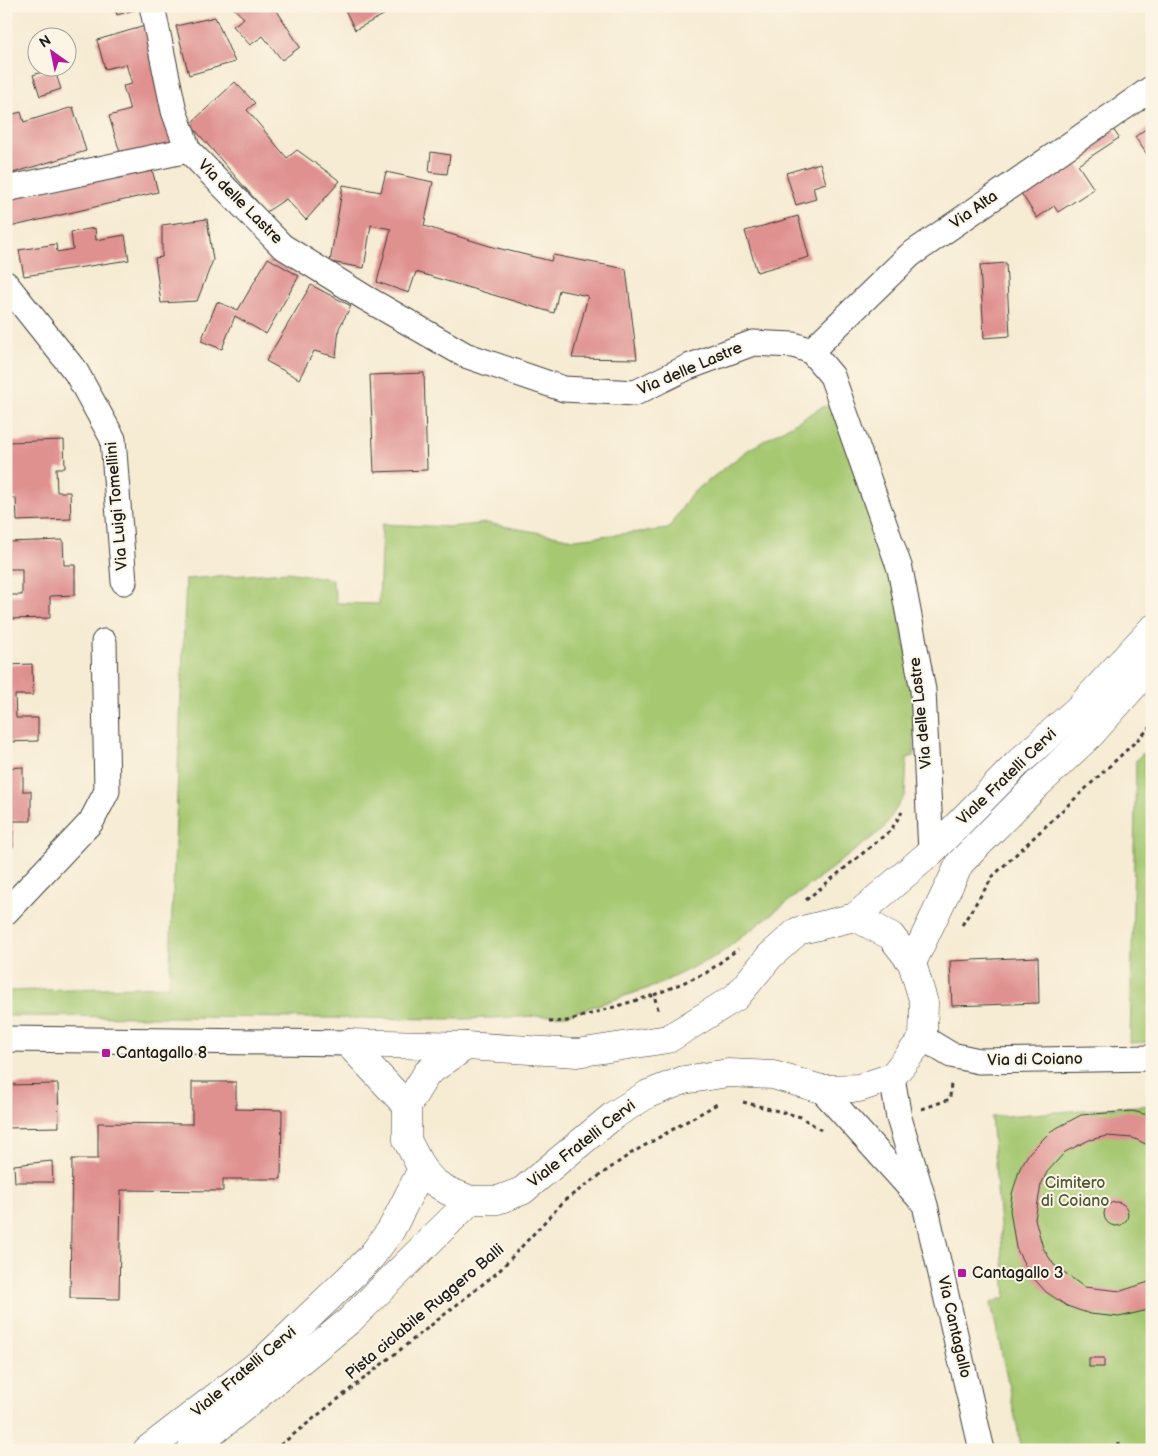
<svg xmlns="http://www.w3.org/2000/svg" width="1158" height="1456" viewBox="0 0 1158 1456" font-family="'Balsamiq Sans',sans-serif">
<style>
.green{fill:#a5c871;stroke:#607246}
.building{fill:#df9190}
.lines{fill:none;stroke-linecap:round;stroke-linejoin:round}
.minor-casing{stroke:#3d3b37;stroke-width:27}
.primary-casing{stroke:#3d3b37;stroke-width:29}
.path{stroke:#3d3b37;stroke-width:3;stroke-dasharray:4 4;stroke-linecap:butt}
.minor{stroke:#fff;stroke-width:25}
.primary{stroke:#fff;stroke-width:28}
.poi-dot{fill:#b5179e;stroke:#fcf5e5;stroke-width:2}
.labels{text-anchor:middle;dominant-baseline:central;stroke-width:4;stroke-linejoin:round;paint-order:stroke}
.street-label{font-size:16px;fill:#1c1c1c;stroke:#fcf5e5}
.poi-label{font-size:16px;fill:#1c1c1c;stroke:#fcf5e5;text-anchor:start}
.park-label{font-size:16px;fill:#4c583a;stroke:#fcf5e5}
</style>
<rect width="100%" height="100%" fill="#fcf5e5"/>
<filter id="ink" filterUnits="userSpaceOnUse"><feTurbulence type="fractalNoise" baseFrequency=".02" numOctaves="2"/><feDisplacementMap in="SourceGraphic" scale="10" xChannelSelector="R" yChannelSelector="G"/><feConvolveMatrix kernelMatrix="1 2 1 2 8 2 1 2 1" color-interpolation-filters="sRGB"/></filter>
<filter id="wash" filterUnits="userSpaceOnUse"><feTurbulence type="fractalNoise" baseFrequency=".0096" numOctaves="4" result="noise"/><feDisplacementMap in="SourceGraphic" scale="20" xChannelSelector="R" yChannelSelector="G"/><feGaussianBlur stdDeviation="1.12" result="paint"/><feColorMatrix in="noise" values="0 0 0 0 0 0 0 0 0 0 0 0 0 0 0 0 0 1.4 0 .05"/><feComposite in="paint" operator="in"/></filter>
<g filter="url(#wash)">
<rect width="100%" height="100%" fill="#f6ebd3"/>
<g class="green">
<path d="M824,406L834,409L895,591L914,694V756L907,758L905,795L883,829L718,955L655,986L567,1015L464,1019L6,1016V991L169,986L186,579L288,572L332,579L337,603L379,604L382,524L450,527L486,523L574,539L668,529L691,494L748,450Z"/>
<path d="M1152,744V1042L1130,1043L1136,760Z"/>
<path d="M1152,1105V1450H1022L991,1303L1006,1297L991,1117Z"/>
</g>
<g id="blocks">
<g class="building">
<path d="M6,6H12L10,33L6,32Z"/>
<path d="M114,6H144V7L117,15Z"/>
<path d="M235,6H274L300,47L282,60L263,36L250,45L233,26L244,18L233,8Z"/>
<path d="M343,6H384L387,13L355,30Z"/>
<path d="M215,17L235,62L189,75L176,26Z"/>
<path d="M145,26L178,142L122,159L109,116L130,110L123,86L132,84L126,64L105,69L97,40Z"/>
<path d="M54,68L61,89L40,96L33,75Z"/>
<path d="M235,82L255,103L247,110L287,158L297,150L340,181L306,220L286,199L266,212L190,124Z"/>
<path d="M73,107L86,151L6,175V116L21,112L24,122Z"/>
<path d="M1152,124V153L1148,156L1135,137Z"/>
<path d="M1111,126L1119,138L1078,165L1094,189L1058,212L1054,206L1037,218L1017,187Z"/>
<path d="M431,152L450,155L447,174L429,172Z"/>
<path d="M820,163L826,183L813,187L816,199L796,205L786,173Z"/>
<path d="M151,166L158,192L10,227L6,199Z"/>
<path d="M386,172L433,182L424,226L493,247L551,261L553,255L626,269L637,359L572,358L588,296L559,290L554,313L416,272L409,293L377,282L391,229L371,225L364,268L330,262L343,185L381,192Z"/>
<path d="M798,216L809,257L757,272L745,231Z"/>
<path d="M207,219L213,260L197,301L161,303L155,258L162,257V225Z"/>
<path d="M95,228L96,240L125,235L129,260L24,276L19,250L56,244L57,252L73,249L71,232Z"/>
<path d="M268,258L299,276L266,334L235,316L222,349L201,341L217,302L238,310Z"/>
<path d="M1006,263L1010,336L984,338L980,265Z"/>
<path d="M311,285L351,306L339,328L336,357L314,351L299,379L266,361Z"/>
<path d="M424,373L427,470L374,472L370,375Z"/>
<path d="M64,440L65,468H56L57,492H70L71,519L17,521L16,498H6V466H9L8,442Z"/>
<path d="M63,540L64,565H75V595L50,596V618L6,619V595H22V569H8V542Z"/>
<path d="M32,664L33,695H15L16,718H38V741L6,742V665Z"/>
<path d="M23,767V791H31V821H13V847H6V768Z"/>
<path d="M1038,957L1039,1003L952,1006L950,961Z"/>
<path d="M192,1082H236V1109L282,1110L281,1179H223V1191L121,1190L119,1299L70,1298L72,1159H98V1123L192,1124Z"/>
<path d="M58,1084L59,1127L6,1128V1085Z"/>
<path d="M1132,1111L1152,1116V1147L1133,1138L1107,1136L1089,1140L1065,1152L1047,1172L1041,1185L1035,1219L1043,1248L1054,1265L1084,1287L1121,1291L1152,1281V1309L1119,1317L1090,1314L1067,1306L1046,1292L1029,1273L1016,1248L1010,1210L1012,1194L1020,1168L1029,1153L1051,1131L1081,1115Z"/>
<path d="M52,1161L53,1182H15L14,1165Z"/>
<circle cx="1116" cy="1214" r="12"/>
<rect x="1089" y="1358" width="15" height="9"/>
</g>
</g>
</g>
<g filter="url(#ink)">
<use href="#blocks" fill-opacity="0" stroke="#3d3b37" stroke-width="1"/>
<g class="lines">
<g class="minor-casing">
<g id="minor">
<path d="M152,6L174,111L188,150"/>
<path d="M6,189L188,150L282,246L364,297L465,355L564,389L635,393L688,367L753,343L794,345L811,351L832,376L900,569L923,690L931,852"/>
<path d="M6,284L76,372L113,439L124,582"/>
<path d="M811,351L910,255L1152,88"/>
<path d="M6,912L91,822L107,791L104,642"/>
<path d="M923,1038L951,1055L979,1061L1152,1058"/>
<path d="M6,1039L348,1043"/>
<path d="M892,1077L899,1118L925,1205L982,1450"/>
<path d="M821,1089L920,1199"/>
</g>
</g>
<g class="primary-casing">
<g id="primary">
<path d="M912,963L960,863L1038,784L1092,733L1152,665"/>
<path d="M348,1043L466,1046L577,1053L668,1039L736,997L770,956L798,931L855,917L931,852L1018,763L1078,709L1152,629"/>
<path d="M348,1043L407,1106"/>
<path d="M466,1046L427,1073L407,1106V1140L422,1169L434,1182L448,1191L471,1200H498L522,1191L614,1115L648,1094L684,1080L728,1073L773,1075L821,1089L859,1088L892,1077L923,1038L924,1003L912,963L891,936L855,917"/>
<path d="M147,1450L265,1359L370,1258L391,1230L422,1169"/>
<path d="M191,1450L350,1320L471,1200"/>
</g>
</g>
<g class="path">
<path d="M806,900L891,830L902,812"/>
<path d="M962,925L994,875L1152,726"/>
<path d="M654,995L706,973L738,949"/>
<path d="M549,1022L567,1021L654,995L659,1013"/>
<path d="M743,1102L801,1117L821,1130"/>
<path d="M922,1109L950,1099L951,1081"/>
<path d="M1119,1442V1450"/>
<path d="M274,1450L498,1272L565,1200L630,1154L717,1104"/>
</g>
<use href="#minor" class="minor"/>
<use href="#primary" class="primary"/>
</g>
</g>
<g class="poi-dot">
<rect x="101" y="1048" width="10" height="10" rx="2.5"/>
<rect x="957" y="1268" width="10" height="10" rx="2.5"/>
</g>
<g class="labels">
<g class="street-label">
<text transform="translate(240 202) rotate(45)">Via delle Lastre</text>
<text transform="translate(974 210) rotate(-35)">Via Alta</text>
<text transform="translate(690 369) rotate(-23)">Via delle Lastre</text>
<text transform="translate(117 506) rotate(-95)">Via Luigi Tomellini</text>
<text transform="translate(921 713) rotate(-96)">Via delle Lastre</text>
<text transform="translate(1007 777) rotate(-44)">Viale Fratelli Cervi</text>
<text transform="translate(1035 1060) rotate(-1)">Via di Coiano</text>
<text transform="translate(582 1144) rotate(-38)">Viale Fratelli Cervi</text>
<text transform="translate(425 1312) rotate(-40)">Pista ciclabile Ruggero Balli</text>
<text transform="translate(954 1327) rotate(77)">Via Cantagallo</text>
<text transform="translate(244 1372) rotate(-40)">Viale Fratelli Cervi</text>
</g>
<g class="poi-label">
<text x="116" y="1053">Cantagallo 8</text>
<text x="972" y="1273">Cantagallo 3</text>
</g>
<g class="park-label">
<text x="1075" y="1183">Cimitero<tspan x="1075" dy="18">di Coiano</tspan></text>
</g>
</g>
<rect width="1158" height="1456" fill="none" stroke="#fcf5e5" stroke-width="25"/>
<g transform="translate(52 52) rotate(327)"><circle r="24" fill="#fcf5e5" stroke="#a29e95"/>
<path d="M0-4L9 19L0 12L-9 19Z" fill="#b5179e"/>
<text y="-8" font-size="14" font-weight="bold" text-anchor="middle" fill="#1c1c1c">N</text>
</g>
</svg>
